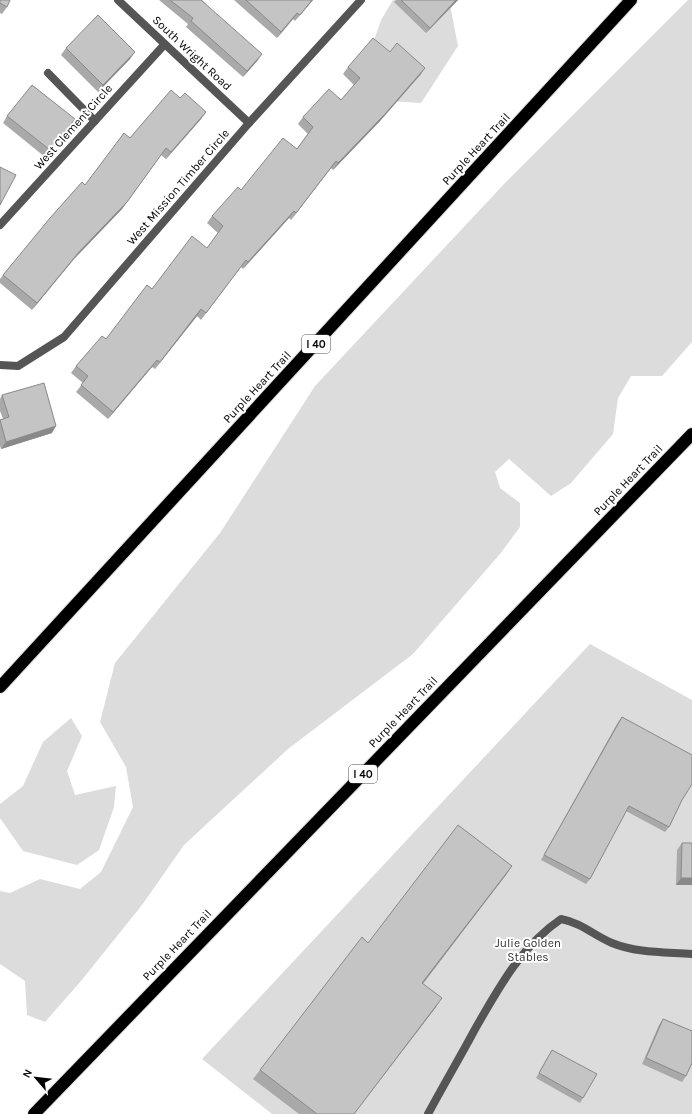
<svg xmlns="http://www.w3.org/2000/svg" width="692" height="1114" viewBox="0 0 692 1114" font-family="Karla,sans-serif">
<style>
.green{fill:#dcdcdc}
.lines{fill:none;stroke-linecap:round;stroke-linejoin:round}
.highway-casing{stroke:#dbdbdb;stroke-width:14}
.street{stroke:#555;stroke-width:8}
.highway{stroke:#000;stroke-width:12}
.wall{fill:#a9a9a9}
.shaded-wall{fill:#898989}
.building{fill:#c4c4c4;stroke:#898989}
.labels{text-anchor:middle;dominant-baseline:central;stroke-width:4;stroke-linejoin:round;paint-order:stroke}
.shield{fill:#fff;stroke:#4c4c4c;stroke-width:1}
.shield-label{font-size:11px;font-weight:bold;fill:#000}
.street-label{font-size:12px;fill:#000;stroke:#fff}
.park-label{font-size:12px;fill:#333;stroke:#fff}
</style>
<rect width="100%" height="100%" fill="#fff"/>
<g class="green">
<path d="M393,0H449L458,46L421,103L354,99L381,20Z"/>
<path d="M688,0H692V342L662,376H631L618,398L613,434L571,483L551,496L509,459L495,472L500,488L520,503V527L500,554L413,654L288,749L184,845L142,905L81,981L45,1022L27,1015L25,981L0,964V891L10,893L40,879L80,889L101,872L133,807L126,767L100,722L115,663L220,533L315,386L505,183Z"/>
<path d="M590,644L692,700V1114H272L202,1059Z"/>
<path d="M71,718L82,736L67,771L75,795L116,786L114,807L99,850L77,865L23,851L0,818V804L23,786L43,742Z"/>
</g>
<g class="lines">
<g class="highway-casing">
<g id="highway">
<path d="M0,687L631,0"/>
<path d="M34,1114L692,434"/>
</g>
</g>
<g class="street">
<path d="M118,0L249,123"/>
<path d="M48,73L95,121"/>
<path d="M0,225L164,45"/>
<path d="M0,365L18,366L64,337L249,123L361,0"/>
<path d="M428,1114C443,1086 459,1059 474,1031C498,989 521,946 561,919C582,923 593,935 612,943C636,953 666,952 692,954"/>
</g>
<use href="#highway" class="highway"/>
</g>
<g class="wall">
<path d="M0,0L7,7L2,14L0,13Z"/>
<path d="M159,0H202L258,60L243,77L186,27L188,24Z"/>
<path d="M234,0H313L295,21L293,19L277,38Z"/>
<path d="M396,0H458L426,33L394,2Z"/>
<path d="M66,48L130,59L98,92L61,55Z"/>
<path d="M390,52L421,74L380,121L333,170L331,168L291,220L289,218L243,269L241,267L201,320L197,316L155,369L152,367L108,419L76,392L83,383L71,373L76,366L106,339L152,289L207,248L218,233L207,223L212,216L241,190L297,149L308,134L298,124L303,117L341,100L354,85L343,74L348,67Z"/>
<path d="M180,98L206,112L201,119L166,159L161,155L122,209L74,259L32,310L0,283V279L3,275L130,138Z"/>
<path d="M7,116L75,119L45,157L3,123Z"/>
<path d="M2,395L52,433L1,449L0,446V420L3,419L0,411V399Z"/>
<path d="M622,717L682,800L669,827L665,832L626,811L590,879L586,884L541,860L618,722Z"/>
<path d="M682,843H692V885H676L677,850Z"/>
<path d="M512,866L423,984L436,1007L354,1114H299L253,1079L260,1070L368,943Z"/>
<path d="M663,1019L686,1076L682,1082L642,1064L659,1025Z"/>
<path d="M552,1050L583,1098L580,1103L536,1078Z"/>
</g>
<g class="shaded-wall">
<path d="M312,0H313L295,21L300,15Z"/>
<path d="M456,0H458L426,33L430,28Z"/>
<path d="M297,13L293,19L277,38L281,32Z"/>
<path d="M135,52L130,59L98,92L103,85Z"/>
<path d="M262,54L258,60L243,77L247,71Z"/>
<path d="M425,68L421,74L380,121L333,170L338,163Z"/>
<path d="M206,112L201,119L166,159L171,152Z"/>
<path d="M75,119L70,126L45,157L50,150Z"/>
<path d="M166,148L122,209L74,259L32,310L37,303Z"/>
<path d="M336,161L331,168L291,220L296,213Z"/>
<path d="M294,211L289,218L243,269L248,262Z"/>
<path d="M201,309L197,316L155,369L160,362Z"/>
<path d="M157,360L152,367L108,419L113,412Z"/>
<path d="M56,426L52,433L1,449L6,442Z"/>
<path d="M512,866L506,875L416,992L422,983Z"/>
<path d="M681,878H692V885H676Z"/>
<path d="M442,998L436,1007L354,1114Z"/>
</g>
<g class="building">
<path d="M0,0H10L7,7L0,3Z"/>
<path d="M170,0H201L262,54L247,71L191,21L193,18Z"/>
<path d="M246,0H312L300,15L297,13L281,32Z"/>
<path d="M401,0H456L430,28Z"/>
<path d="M98,15L135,52L103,85L66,48Z"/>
<path d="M373,38L390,52L397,43L425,68L385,114L338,163L336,161L296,213L294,211L248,262L246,260L206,313L201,309L160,362L157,360L113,412L81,385L88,376L76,366L102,336L106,339L147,285L152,289L192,236L207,248L223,226L212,216L238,187L241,190L283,138L297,149L313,127L303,117L329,89L341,100L360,78L348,67Z"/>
<path d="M32,85L75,119L50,150L7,116Z"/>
<path d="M171,90L180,98L185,93L206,112L171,152L166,148L127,202L79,252L37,303L3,275L50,218L82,182L85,185L124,133L130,138Z"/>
<path d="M0,167L16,175L0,205Z"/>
<path d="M44,383L56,426L6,442L0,420L9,417L2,395Z"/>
<path d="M622,717L692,755V784L682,800L669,827L629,806L590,879L544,855Z"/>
<path d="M458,825L512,866L422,983L442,998L354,1114H317L260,1070L362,937L368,943Z"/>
<path d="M682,843H692V878H681Z"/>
<path d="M663,1019L692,1031V1063L686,1076L646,1058Z"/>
<path d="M552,1050L597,1074L583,1098L539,1073Z"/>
</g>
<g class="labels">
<g class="shield">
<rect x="302" y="335" width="28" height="18" rx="3"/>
<rect x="349" y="765" width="28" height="18" rx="3"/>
</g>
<g class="shield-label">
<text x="316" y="344">I 40</text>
<text x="363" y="774">I 40</text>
</g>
<g class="street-label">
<text transform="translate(192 53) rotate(43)">South Wright Road</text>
<text transform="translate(73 127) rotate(-48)">West Clement Circle</text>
<text transform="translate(476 149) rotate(-47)">Purple Heart Trail</text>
<text transform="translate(178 187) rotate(-49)">West Mission Timber Circle</text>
<text transform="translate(257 387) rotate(-47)">Purple Heart Trail</text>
<text transform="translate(628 480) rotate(-46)">Purple Heart Trail</text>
<text transform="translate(403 712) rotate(-46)">Purple Heart Trail</text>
<text transform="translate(177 945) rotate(-46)">Purple Heart Trail</text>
</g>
<g class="park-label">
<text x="528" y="943">Julie Golden<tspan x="528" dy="14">Stables</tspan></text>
</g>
</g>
<g transform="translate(36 1078) rotate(298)" stroke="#ffffff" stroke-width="3" paint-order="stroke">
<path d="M0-3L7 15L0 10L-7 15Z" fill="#000000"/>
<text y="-6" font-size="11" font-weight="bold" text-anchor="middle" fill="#000000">N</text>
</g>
</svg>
